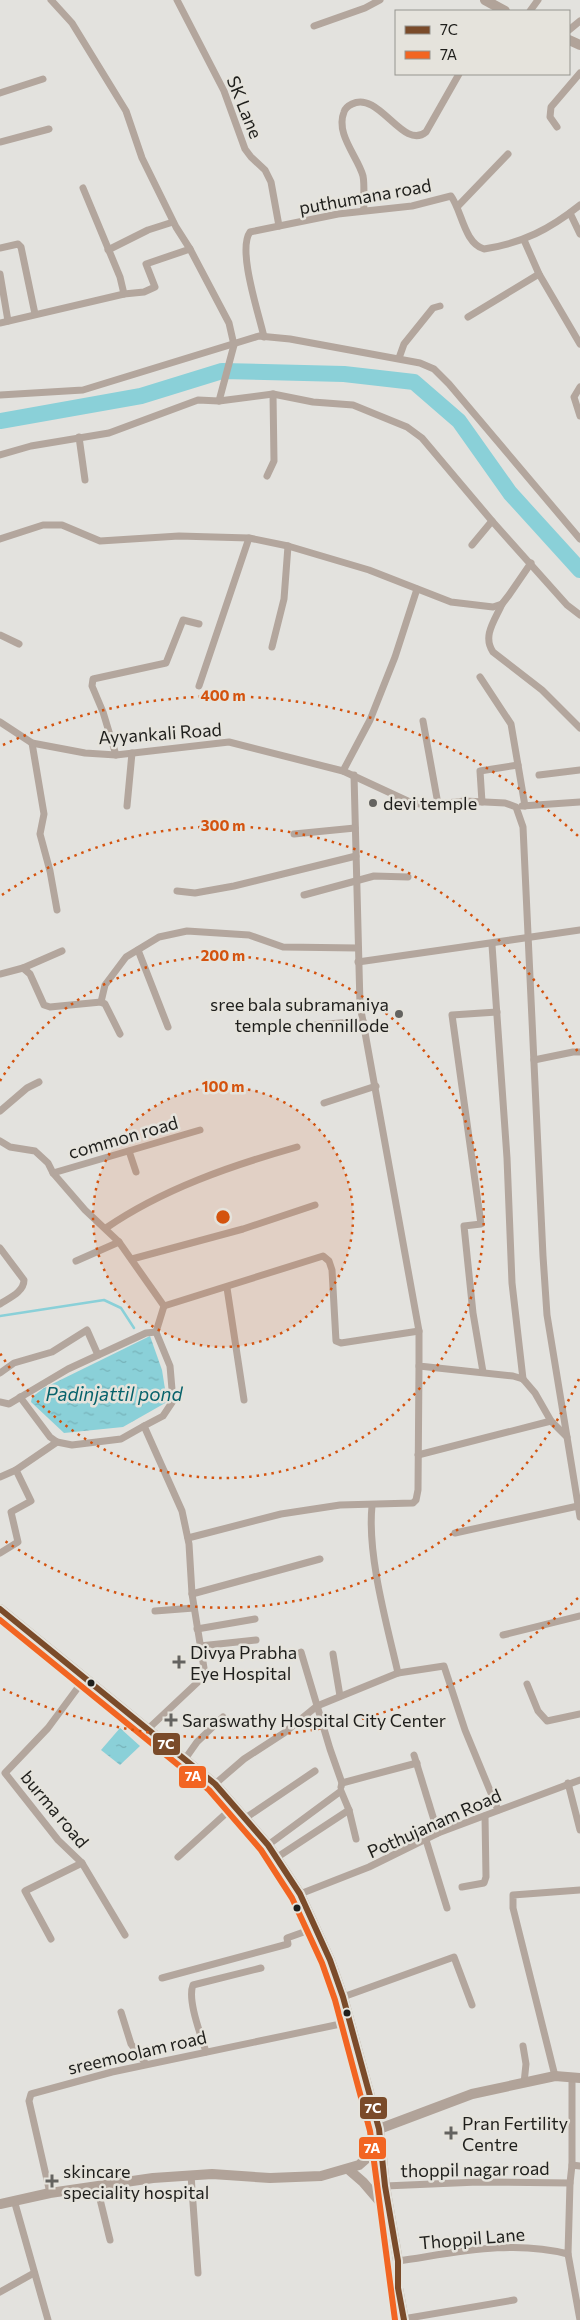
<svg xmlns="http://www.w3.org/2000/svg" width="580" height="2320" viewBox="0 0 580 2320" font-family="Commissioner,sans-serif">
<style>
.water{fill:url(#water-ripples)}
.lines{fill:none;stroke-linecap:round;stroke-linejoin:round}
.stream{stroke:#8ad0d8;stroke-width:2.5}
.river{stroke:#8ad0d8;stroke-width:16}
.minor{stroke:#b3a69d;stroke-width:7}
.secondary{stroke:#b1a399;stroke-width:10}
.bus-1-casing{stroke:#e5e3dc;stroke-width:10}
.bus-2-casing{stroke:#e5e3dc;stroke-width:10}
.bus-1{stroke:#7a4b2a;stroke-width:6}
.bus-2{stroke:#f26522;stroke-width:6}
.ring{fill:none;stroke:#d4530e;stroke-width:2.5;stroke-dasharray:2.5 5}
.poi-dot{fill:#646360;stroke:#e5e3dc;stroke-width:2}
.bus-dot{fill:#1f1f1c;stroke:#e5e3dc;stroke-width:2}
.labels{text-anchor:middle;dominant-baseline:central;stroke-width:5;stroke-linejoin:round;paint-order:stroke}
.street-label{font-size:18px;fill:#1f1f1c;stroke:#e5e3dc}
.poi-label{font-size:18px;fill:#1f1f1c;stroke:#e5e3dc;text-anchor:start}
.water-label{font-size:19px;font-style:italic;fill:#07626b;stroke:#e5e3dc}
.centre{fill:#d4530e;stroke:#e5e3dc;stroke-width:2.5}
.ring-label{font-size:15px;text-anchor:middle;font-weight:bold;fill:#d4530e;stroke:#e5e3dc;stroke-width:5;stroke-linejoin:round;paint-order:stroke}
.line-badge{stroke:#e5e3dc;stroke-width:2}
.badge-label{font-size:14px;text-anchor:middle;font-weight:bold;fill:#fff}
</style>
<defs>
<pattern id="water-ripples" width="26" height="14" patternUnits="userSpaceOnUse" patternTransform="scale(1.25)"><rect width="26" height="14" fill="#8ad0d8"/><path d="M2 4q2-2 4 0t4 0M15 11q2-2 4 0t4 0" fill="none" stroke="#77b2b9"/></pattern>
</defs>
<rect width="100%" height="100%" fill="#e3e2de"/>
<g class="water">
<path d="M150,1336L162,1370L167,1402L123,1427L64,1433L31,1402L32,1397L44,1388Z"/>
<path d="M120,1728L140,1746L120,1765L101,1750Z"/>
</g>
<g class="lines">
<path class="stream" d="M0,1316L104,1300L121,1308L134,1328"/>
<path class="river" d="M0,421L141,396L222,371L344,374L414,382L459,421L510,493L580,570"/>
<g class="minor">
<path d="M51,0L72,23L126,111L142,158L176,227L190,249L229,323L234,345L219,401"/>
<path d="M177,0L224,91L245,149L251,157L265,170L271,182L279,226"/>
<path d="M530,11L538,0"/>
<path d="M314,26L365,8L380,0"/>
<path d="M569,30L580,21"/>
<path d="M0,93L43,79"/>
<path d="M557,127L550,117L551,107L580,73"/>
<path d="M0,142L49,129"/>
<path d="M83,188L120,277L124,294"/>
<path d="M458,206L508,154"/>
<path d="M364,210C363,199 365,186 363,176C358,157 335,134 344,112C345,108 348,106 352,104C379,90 403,151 426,132L459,74"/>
<path d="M570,213L580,234"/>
<path d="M524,240L539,274L580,344"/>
<path d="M0,248L18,244L21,247L35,314"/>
<path d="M108,250L148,230L173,222"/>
<path d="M0,274L8,321"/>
<path d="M468,317L539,274"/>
<path d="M0,323L124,294L144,292L155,287L146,264L190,249"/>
<path d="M264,337C259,314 237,250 250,232L338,214L412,206L451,196C462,211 464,243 484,249C523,243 550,229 580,205"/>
<path d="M399,358L404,344L433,308L440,306"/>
<path d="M580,387L574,397L580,416"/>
<path d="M0,395L83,390L259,336L290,339L420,363L434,369L449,384L580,539"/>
<path d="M79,437L85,480"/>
<path d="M0,455L31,446L109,433L198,400L219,401L273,394L313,402L353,405L407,427L422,438L492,521L567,605L580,615"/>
<path d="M267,476L274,461L273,394"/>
<path d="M0,539L43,525H62L100,541L179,536L249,538L288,546L369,570L451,602L493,607L502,604L509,595L531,563"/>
<path d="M472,545L492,521"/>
<path d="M502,604C495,620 482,636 493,652L542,690L580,728"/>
<path d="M0,635L19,644"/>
<path d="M272,647L284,599L288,546"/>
<path d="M480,677L511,724L525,806"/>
<path d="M199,686L249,538"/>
<path d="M423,721L438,804"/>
<path d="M0,722L32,743L85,753L116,755L229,742L343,771L412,803L428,805L465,801L505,803L516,807L523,827L543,1256L547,1315L567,1437"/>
<path d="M32,743L44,814L40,834L50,871L57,910"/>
<path d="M116,755L103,712L92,686L93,679L166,663L183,620L199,624"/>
<path d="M343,771L370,720L395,657L417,589"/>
<path d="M354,775L360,1005L419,1331V1366L513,1376L523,1379L535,1393L551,1421L567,1437L580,1517"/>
<path d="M539,775L580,770"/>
<path d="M482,802L480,771L518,765"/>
<path d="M127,806L132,753"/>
<path d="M522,806L580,802"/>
<path d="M294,834L355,828"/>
<path d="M177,891L195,893L234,886L356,856"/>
<path d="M304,895L374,876L408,877"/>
<path d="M492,945L507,1158L512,1283L523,1379"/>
<path d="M138,950L168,1027"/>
<path d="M358,962L580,930"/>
<path d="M23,968L62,951"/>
<path d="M0,974L23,968L30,974L44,1005L50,1007L101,1002L105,1004L120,1034"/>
<path d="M101,1002L105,985L126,957L159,937L187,931L249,935L283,947L358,948"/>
<path d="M293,1006L360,1005"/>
<path d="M316,1025L363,1021"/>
<path d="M534,1060L573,1052H580"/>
<path d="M324,1103L376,1086"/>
<path d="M0,1111L27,1088L39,1082"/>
<path d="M0,1141L10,1147L35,1151L48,1163L53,1173L85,1210L119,1242L164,1306L156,1332"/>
<path d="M129,1151L136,1172"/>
<path d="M53,1173L200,1130"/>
<path d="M106,1228C163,1189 230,1166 297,1147"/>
<path d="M0,1248L24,1280C24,1292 9,1298 0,1304"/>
<path d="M132,1259L243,1229L315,1205"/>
<path d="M76,1261L119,1242"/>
<path d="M227,1288L244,1400"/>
<path d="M164,1306L323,1256L329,1261L332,1270L336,1341L341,1343L419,1331"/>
<path d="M483,1372L473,1313L464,1226L481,1224L452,1015L497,1012"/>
<path d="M0,1373L14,1363L52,1352L87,1330L98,1355"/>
<path d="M20,1397L50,1437L57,1442L72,1445L121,1439L144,1426"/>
<path d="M0,1402L9,1404L68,1369L146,1333L156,1332"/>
<path d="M418,1455L551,1421"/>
<path d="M16,1470L57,1442"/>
<path d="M0,1477L16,1470L31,1501L11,1512L18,1542L0,1553"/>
<path d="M372,1506C367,1555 387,1625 398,1673"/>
<path d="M455,1533L578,1506"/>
<path d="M188,1538L281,1514L340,1505L413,1503L416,1500L418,1490L419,1366"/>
<path d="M192,1594L320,1559"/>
<path d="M155,1611L194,1608"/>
<path d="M197,1629L255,1619"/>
<path d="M503,1635L580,1616"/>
<path d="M200,1646L256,1640"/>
<path d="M301,1652L330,1749L342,1783"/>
<path d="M333,1654L340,1696"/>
<path d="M85,1678L48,1728L5,1773L58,1840L82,1863L125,1935"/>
<path d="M527,1684L538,1711L547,1721L580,1714"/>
<path d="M148,1729L199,1681L204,1668L192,1594L189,1544L182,1511L144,1426L163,1416L173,1401L170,1366L156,1332"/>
<path d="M414,1755L438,1833"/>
<path d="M185,1759L197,1742L223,1717"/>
<path d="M568,1783L580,1830"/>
<path d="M215,1784L244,1759L284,1733L317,1706L398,1673L444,1666L465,1730L498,1810"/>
<path d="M341,1787L342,1783L417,1763"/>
<path d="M244,1819L315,1771"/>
<path d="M426,1840L447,1908"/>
<path d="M268,1845L341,1791L349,1810L356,1839"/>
<path d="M178,1857L233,1807"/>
<path d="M276,1858L349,1810"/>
<path d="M462,1887L484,1883L486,1877L485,1816"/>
<path d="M300,1894L369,1867L438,1833L580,1780"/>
<path d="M51,1939L25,1891L82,1863"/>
<path d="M162,1978L288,1944L287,1938L315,1928"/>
<path d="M343,1997L454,1957L472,2005"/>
<path d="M121,2012L131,2044L146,2064"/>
<path d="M523,2046L526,2064L524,2083"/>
<path d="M206,2052C201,2035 187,2000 193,1985L261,1968"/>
<path d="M555,2076L513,1908V1895L580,1890"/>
<path d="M572,2077V2165"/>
<path d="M191,2175L198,2273"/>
<path d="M385,2186L478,2182L570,2183L572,2165L580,2166"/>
<path d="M97,2187L110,2240"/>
<path d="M50,2193L29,2101L31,2094L112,2072L350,2022"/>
<path d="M14,2200L48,2320"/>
<path d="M568,2254L580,2320"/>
<path d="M398,2261C454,2253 512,2239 568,2254L570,2183"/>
<path d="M0,2292L34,2273"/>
<path d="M397,2320L514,2300"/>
</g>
<g class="secondary">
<path d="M485,0L505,11"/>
<path d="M569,40L580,45"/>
<path d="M0,1609L215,1784L268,1845L300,1894L330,1960L343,1997L379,2129L385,2186L398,2261V2288L404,2320"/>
<path d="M379,2129L472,2094L555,2076L580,2078"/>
<path d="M348,2169L363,2182L387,2210"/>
<path d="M0,2204L50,2193L153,2178L212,2174L270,2178L321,2176L359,2165L367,2158L379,2130"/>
</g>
<g class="bus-1-casing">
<path id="bus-1" d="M0,1609L215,1784L268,1845L300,1894L330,1960L343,1997L379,2129L385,2186L398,2261V2288L404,2320"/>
</g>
<g class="bus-2-casing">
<path id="bus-2" d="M0,1620L209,1790L261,1850L292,1898L322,1963L335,2000L370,2131L395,2320"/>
</g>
<use href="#bus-1" class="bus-1"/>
<use href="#bus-2" class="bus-2"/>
</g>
<circle cx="223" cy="1217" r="130" fill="#d4530e" fill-opacity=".12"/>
<g class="ring">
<circle cx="223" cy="1217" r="130"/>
<path d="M0 1081A261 261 0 1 1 0 1353"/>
<path d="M579 1379A391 391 0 0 1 2 1539M2 895A391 391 0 0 1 579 1055"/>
<path d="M578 1598A521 521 0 0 1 3 1689M3 745A521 521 0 0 1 578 836"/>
</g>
<g class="poi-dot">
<circle cx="373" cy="803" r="5"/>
<circle cx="399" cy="1014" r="5"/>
<path d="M176.5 1654.5h5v5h5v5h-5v5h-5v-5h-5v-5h5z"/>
<path d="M168.5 1712.5h5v5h5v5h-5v5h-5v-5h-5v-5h5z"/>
<path d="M448.5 2125.5h5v5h5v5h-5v5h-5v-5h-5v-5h5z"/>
<path d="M49.5 2173.5h5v5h5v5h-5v5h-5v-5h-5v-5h5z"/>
</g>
<g class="bus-dot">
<circle cx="91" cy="1683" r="4.5"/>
<circle cx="297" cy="1908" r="4.5"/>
<circle cx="347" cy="2013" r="4.5"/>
</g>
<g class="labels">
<g class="street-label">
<text transform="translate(245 107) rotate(68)">SK Lane</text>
<text transform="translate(365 196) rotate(-10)">puthumana road</text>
<text transform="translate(160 733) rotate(-4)">Ayyankali Road</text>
<text transform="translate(123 1137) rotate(-16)">common road</text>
<text transform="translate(55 1809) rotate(50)">burma road</text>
<text transform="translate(434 1823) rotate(-24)">Pothujanam Road</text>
<text transform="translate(137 2052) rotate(-13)">sreemoolam road</text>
<text transform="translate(475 2169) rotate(-1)">thoppil nagar road</text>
<text transform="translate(472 2238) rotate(-5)">Thoppil Lane</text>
</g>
<g class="poi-label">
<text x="383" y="803">devi temple</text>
<text x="389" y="1004" text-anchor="end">sree bala subramaniya<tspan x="389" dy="21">temple chennillode</tspan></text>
<text x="190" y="1652">Divya Prabha<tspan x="190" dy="21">Eye Hospital</tspan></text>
<text x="182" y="1720">Saraswathy Hospital City Center</text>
<text x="462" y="2123">Pran Fertility<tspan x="462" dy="21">Centre</tspan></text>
<text x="63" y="2171">skincare<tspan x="63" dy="21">speciality hospital</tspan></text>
</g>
<g class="water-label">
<text x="114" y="1393">Padinjattil pond</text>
</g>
</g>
<circle cx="223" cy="1217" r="8" class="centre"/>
<g class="ring-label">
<text x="223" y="701">400 m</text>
<text x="223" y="831">300 m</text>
<text x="223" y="961">200 m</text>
<text x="223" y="1092">100 m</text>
</g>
<g class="line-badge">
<rect x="152" y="1732" width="29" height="24" rx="5" fill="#7a4b2a"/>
<rect x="178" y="1765" width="29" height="24" rx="5" fill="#f26522"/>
<rect x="359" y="2096" width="29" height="24" rx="5" fill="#7a4b2a"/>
<rect x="358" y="2136" width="29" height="24" rx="5" fill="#f26522"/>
</g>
<g class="badge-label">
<text x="166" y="1749">7C</text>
<text x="193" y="1781">7A</text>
<text x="373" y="2113">7C</text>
<text x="372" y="2153">7A</text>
</g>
<rect x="395" y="10" width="175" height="65" fill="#e5e3dc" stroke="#96958f"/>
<rect x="405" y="26" width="25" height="8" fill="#7a4b2a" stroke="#96958f"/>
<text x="440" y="35" font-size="15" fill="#1f1f1c">7C</text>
<rect x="405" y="51" width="25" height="8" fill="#f26522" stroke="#96958f"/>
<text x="440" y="60" font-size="15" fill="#1f1f1c">7A</text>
</svg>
